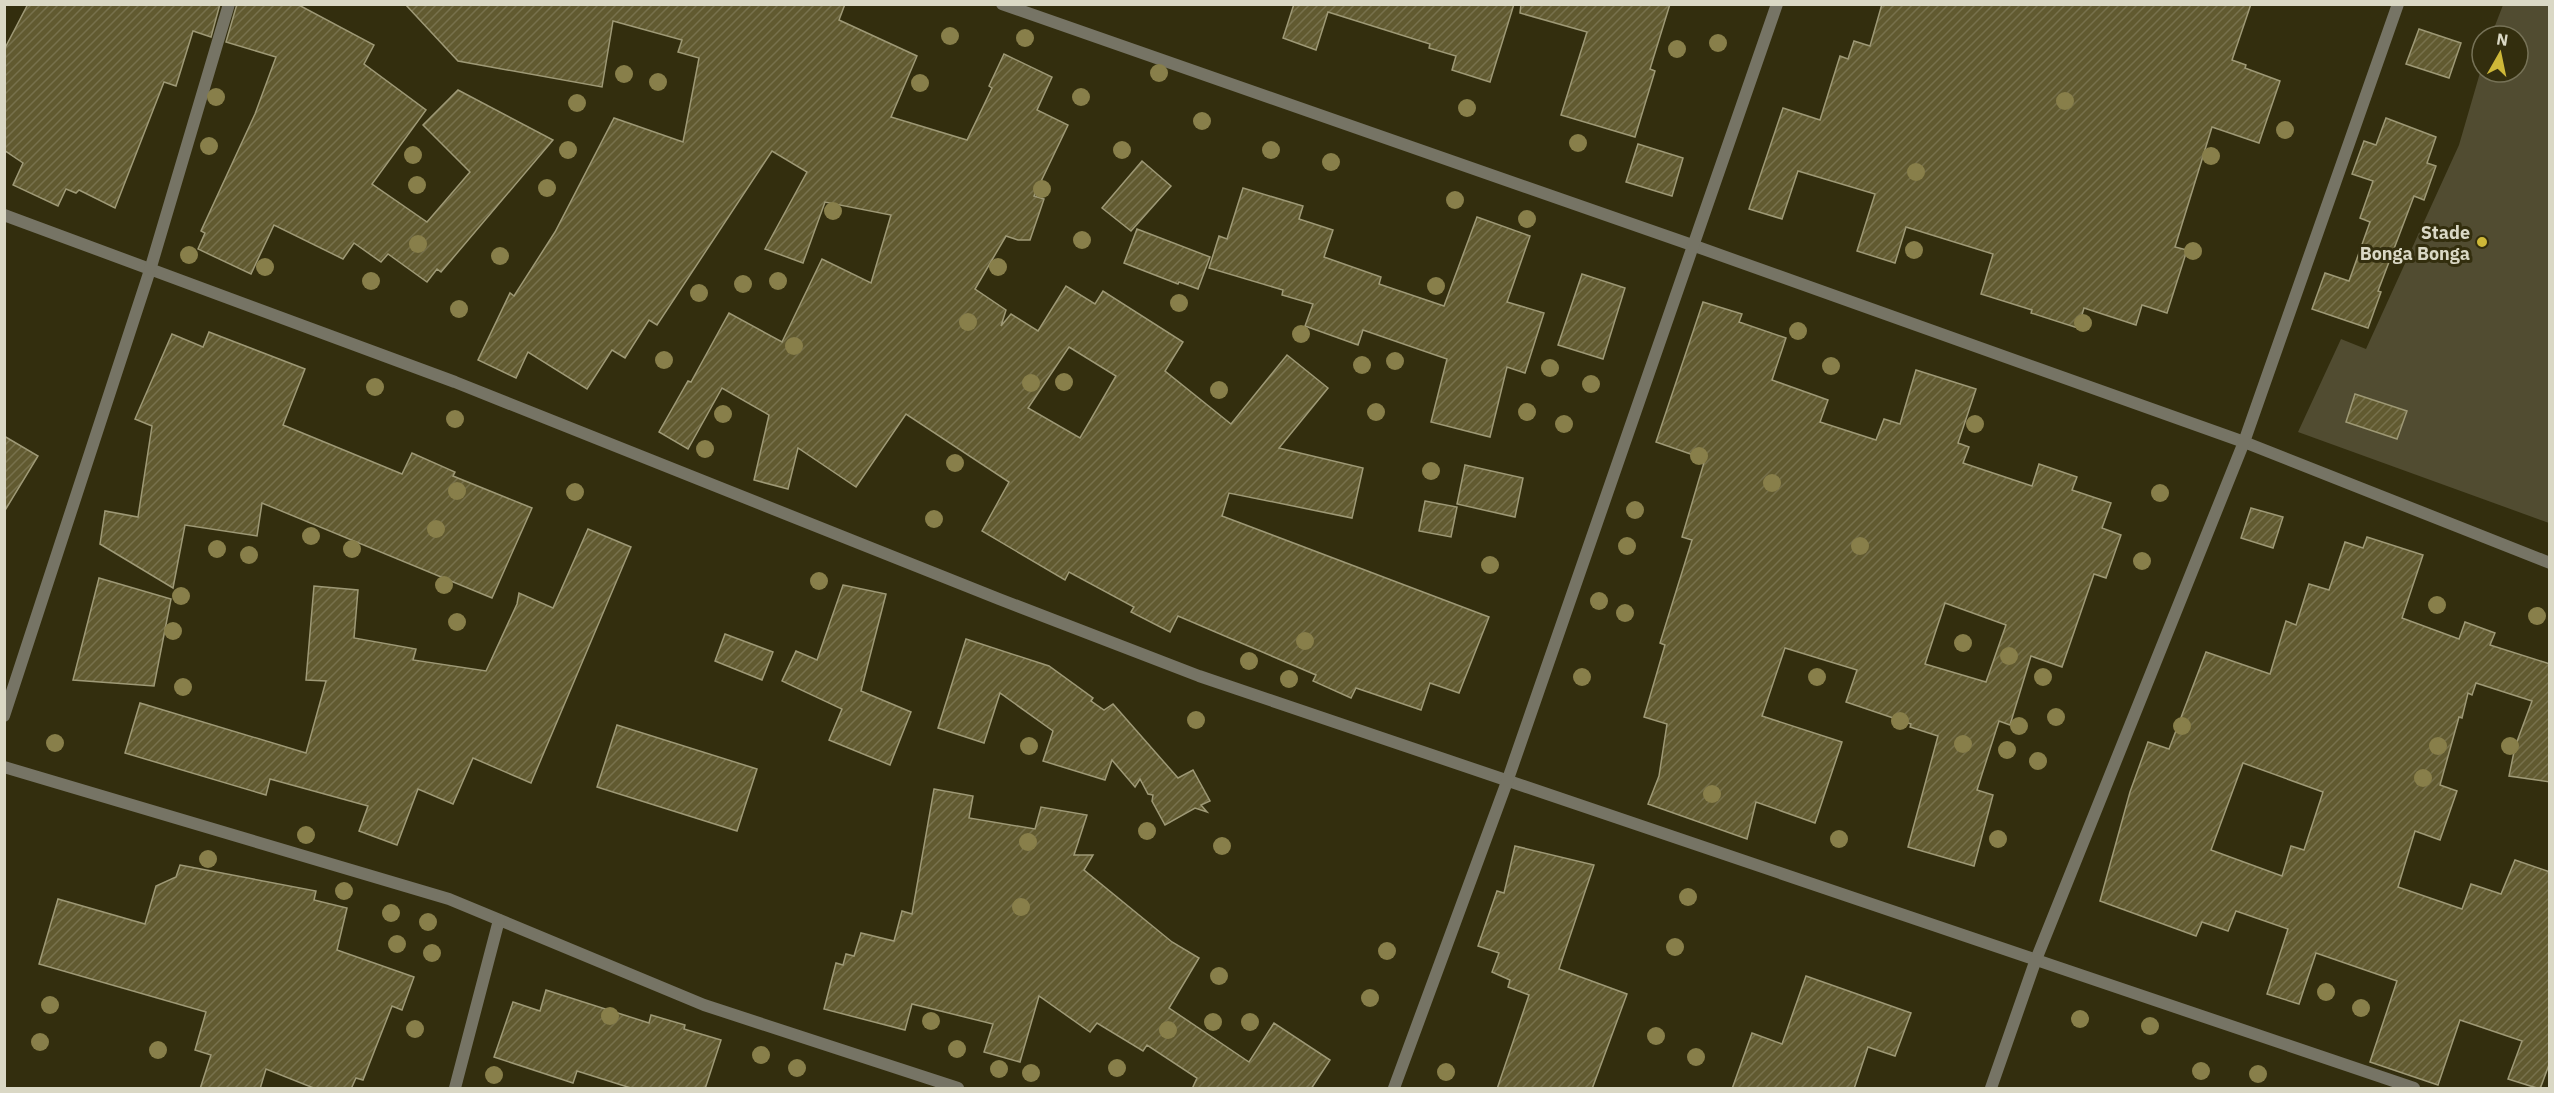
<svg xmlns="http://www.w3.org/2000/svg" width="2554" height="1093" viewBox="0 0 2554 1093" font-family="'IBM Plex Sans',sans-serif">
<style>
.garden{fill:#514c31}
.building{fill:url(#building-hatch);stroke:#9e9976;stroke-width:1.5;fill-rule:evenodd}
.lines{fill:none;stroke-linecap:round;stroke-linejoin:round}
.minor{stroke:#767465;stroke-width:12}
.tree{fill:#887f4a}
.poi-dot{fill:#ceb838;stroke:#332e0e;stroke-width:2}
.labels{text-anchor:middle;dominant-baseline:central;stroke-width:6;stroke-linejoin:round;paint-order:stroke}
.poi-label{font-size:18px;font-weight:bold;fill:#dad8c5;stroke:#332e0e;text-anchor:end}
</style>
<defs>
<pattern id="building-hatch" width="6" height="6" patternUnits="userSpaceOnUse" patternTransform="scale(1.5)"><rect width="6" height="6" fill="#615a30"/><path d="M-1 1l2-2M0 6l6-6M5 7l2-2" fill="none" stroke="#77714c"/></pattern>
</defs>
<rect width="100%" height="100%" fill="#332e0e"/>
<path class="garden" d="M2503,5H2549V523L2298,432L2341,339L2366,349L2459,145L2482,66V72H2518V36H2491Z"/>
<g class="building">
<path d="M28,4H220L211,37L193,31L176,86L164,82L115,208L79,190L76,193L66,189L58,206L13,185L23,163L4,150V50Z"/>
<path d="M237,4H297L374,45L364,64L426,110L372,184L427,222L470,172L423,125L458,90L553,140L441,272L437,269L427,282L388,254L381,262L354,243L343,259L274,225L251,274L198,249L205,233L201,231L255,114L276,57L226,42Z"/>
<path d="M405,4H845L839,20L917,56L891,117L967,140L992,88L989,86L1004,54L1052,77L1037,110L1068,125L1034,196L1044,199L1030,240H1018L1006,236L975,289L1006,310L1001,326L1011,314L1038,331L1066,286L1095,304L1103,291L1183,342L1165,371L1231,424L1287,355L1328,388L1279,448L1363,468L1352,518L1229,493L1222,516L1489,617L1459,693L1430,683L1421,710L1356,688L1351,698L1313,681L1316,675L1178,616L1170,632L1131,612L1134,607L1069,572L1065,580L982,531L1009,482L906,414L856,487L798,448L788,489L754,480L769,415L722,388L688,449L659,432L688,381L691,382L729,313L782,342L822,259L871,283L891,215L825,202L803,263L765,249L807,172L772,151L657,325L649,320L625,358L612,350L587,389L528,352L516,378L478,360L510,293L514,296L555,232L614,118L683,142L699,58L678,52L682,40L613,21L602,87L458,61ZM1069,347L1116,376L1080,438L1028,408Z"/>
<path d="M1294,4H1514L1490,82L1452,70L1456,56L1429,48L1430,44L1328,12L1316,50L1283,38Z"/>
<path d="M1521,4H1670L1650,69L1655,71L1635,137L1561,115L1587,32L1520,13Z"/>
<path d="M1882,4H2251L2232,60L2246,65L2245,68L2280,81L2259,143L2212,127L2175,247L2187,250L2167,313L2142,305L2136,325L2084,308L2078,328L2031,313L2032,310L1981,294L1993,254L1906,227L1895,263L1857,251L1875,194L1798,171L1782,219L1749,209L1783,108L1820,120L1840,56L1848,59L1854,41L1870,46Z"/>
<path d="M2419,29L2461,43L2449,78L2406,64Z"/>
<path d="M2386,118L2436,137L2427,163L2436,166L2424,200L2414,196L2378,291L2381,292L2368,328L2312,309L2325,273L2349,281L2370,222L2360,218L2373,181L2352,174L2364,141L2376,145Z"/>
<path d="M1638,144L1683,158L1672,196L1626,182Z"/>
<path d="M1142,161L1171,186L1131,231L1102,208Z"/>
<path d="M1243,188L1303,206L1299,219L1333,230L1324,257L1381,277L1379,284L1444,306L1477,217L1530,236L1507,302L1544,313L1525,373L1507,367L1490,437L1431,422L1447,359L1363,330L1358,345L1305,326L1313,304L1282,295L1283,290L1209,268L1219,236L1227,239Z"/>
<path d="M1137,229L1210,257L1198,289L1179,282L1178,284L1124,263Z"/>
<path d="M1582,274L1625,288L1603,359L1558,345Z"/>
<path d="M1703,302L1742,314L1739,322L1786,338L1772,380L1828,400L1820,422L1876,440L1884,419L1900,424L1916,370L1976,389L1958,443L1969,447L1963,463L2032,486L2039,464L2077,477L2072,490L2111,503L2102,528L2121,535L2106,578L2094,574L2062,667L2031,656L2010,725L1999,721L1977,790L1993,795L1974,866L1908,847L1938,736L1910,727L1911,724L1846,702L1857,670L1785,648L1762,716L1842,742L1815,823L1756,802L1747,839L1648,804L1659,776L1667,724L1644,717L1665,645L1660,643L1692,540L1682,537L1705,459L1656,442ZM1945,603L2006,625L1986,682L1925,664Z"/>
<path d="M209,332L305,369L283,425L402,474L412,453L455,472L453,476L532,508L492,598L262,503L257,536L185,525L173,588L100,544L105,511L138,517L152,426L135,419L172,334L203,347Z"/>
<path d="M2355,394L2407,411L2397,439L2346,422Z"/>
<path d="M4,436L38,456L4,512Z"/>
<path d="M1465,465L1523,478L1515,517L1457,504Z"/>
<path d="M1425,501L1457,507L1451,537L1419,531Z"/>
<path d="M2251,508L2283,517L2273,548L2241,538Z"/>
<path d="M588,529L631,547L531,783L473,758L453,804L418,789L397,845L359,831L368,806L270,779L266,795L125,753L140,703L306,753L326,681L306,680L314,586L358,590L354,638L416,649L413,660L486,671L517,604L519,593L553,608Z"/>
<path d="M2367,537L2423,555L2402,618L2459,639L2465,622L2495,633L2490,645L2550,664V782L2509,776L2515,747L2532,701L2476,683L2472,695L2468,693L2462,718L2459,717L2440,785L2457,791L2440,840L2415,831L2398,887L2462,909L2471,884L2501,894L2515,860L2550,872V1062L2540,1089L2508,1079L2522,1041L2460,1020L2438,1085L2370,1062L2397,981L2316,953L2299,1004L2267,994L2288,929L2236,911L2228,931L2202,922L2196,936L2100,901L2130,792L2148,742L2169,749L2206,652L2270,674L2286,621L2296,625L2309,584L2329,590L2345,542L2363,548ZM2243,763L2323,792L2304,850L2291,846L2282,876L2211,850Z"/>
<path d="M99,578L171,599L154,686L73,680Z"/>
<path d="M843,585L886,594L861,691L911,712L890,765L829,740L842,709L782,681L796,651L817,660Z"/>
<path d="M725,634L773,652L762,680L715,661Z"/>
<path d="M966,639L1049,666L1093,698L1091,701L1104,710L1113,704L1178,778L1193,770L1210,801L1201,805L1207,812L1195,808L1165,825L1152,801L1153,795L1148,794L1140,779L1135,787L1112,760L1105,780L1043,761L1053,731L1000,693L984,743L938,728Z"/>
<path d="M617,725L757,769L737,831L597,787Z"/>
<path d="M934,789L973,796L969,818L1035,829L1041,807L1087,815L1074,855H1093L1084,870L1172,942L1199,958L1169,1008L1249,1062L1274,1023L1330,1060L1311,1089H1192L1197,1078L1147,1045L1143,1051L1097,1023L1090,1032L1039,996L1020,1062L984,1052L993,1024L912,1004L905,1030L824,1009L836,963L843,965L846,954L854,956L861,933L894,941L902,911L912,914Z"/>
<path d="M1515,846L1594,865L1559,969L1627,994L1592,1089H1497L1529,995L1508,987L1510,980L1492,972L1499,953L1478,946L1497,891L1504,893Z"/>
<path d="M180,865L316,891L314,900L347,908L337,950L414,977L402,1010L392,1006L363,1080L356,1078L351,1089H316L266,1069L260,1089H200L211,1055L195,1050L206,1012L39,964L58,899L145,924L156,886L176,877Z"/>
<path d="M1806,976L1911,1013L1895,1056L1868,1047L1854,1089H1732L1752,1033L1782,1044Z"/>
<path d="M546,990L649,1023L651,1015L685,1025L684,1029L721,1040L705,1089H634L577,1071L573,1083L494,1057L513,1002L540,1011Z"/>
</g>
<g class="lines">
<g class="minor">
<path d="M1002,4L1692,245L2244,442L2550,563"/>
<path d="M4,215L455,382L999,599L1199,676L2414,1088"/>
<path d="M4,716L150,270L229,4"/>
<path d="M4,767L449,899L704,1005L958,1088"/>
<path d="M455,1088L499,920"/>
<path d="M1394,1088L1508,779L1777,4"/>
<path d="M1991,1088L2035,962L2244,442L2398,4"/>
</g>
</g>
<g class="tree">
<circle cx="950" cy="36" r="9"/>
<circle cx="1025" cy="38" r="9"/>
<circle cx="1718" cy="43" r="9"/>
<circle cx="1677" cy="49" r="9"/>
<circle cx="1159" cy="73" r="9"/>
<circle cx="624" cy="74" r="9"/>
<circle cx="658" cy="82" r="9"/>
<circle cx="920" cy="83" r="9"/>
<circle cx="216" cy="97" r="9"/>
<circle cx="1081" cy="97" r="9"/>
<circle cx="2065" cy="101" r="9"/>
<circle cx="577" cy="103" r="9"/>
<circle cx="1467" cy="108" r="9"/>
<circle cx="1202" cy="121" r="9"/>
<circle cx="2285" cy="130" r="9"/>
<circle cx="1578" cy="143" r="9"/>
<circle cx="209" cy="146" r="9"/>
<circle cx="568" cy="150" r="9"/>
<circle cx="1122" cy="150" r="9"/>
<circle cx="1271" cy="150" r="9"/>
<circle cx="413" cy="155" r="9"/>
<circle cx="2211" cy="156" r="9"/>
<circle cx="1331" cy="162" r="9"/>
<circle cx="1916" cy="172" r="9"/>
<circle cx="417" cy="185" r="9"/>
<circle cx="547" cy="188" r="9"/>
<circle cx="1042" cy="189" r="9"/>
<circle cx="1455" cy="200" r="9"/>
<circle cx="833" cy="211" r="9"/>
<circle cx="1527" cy="219" r="9"/>
<circle cx="1082" cy="240" r="9"/>
<circle cx="418" cy="244" r="9"/>
<circle cx="1914" cy="250" r="9"/>
<circle cx="2193" cy="251" r="9"/>
<circle cx="189" cy="255" r="9"/>
<circle cx="500" cy="256" r="9"/>
<circle cx="265" cy="267" r="9"/>
<circle cx="998" cy="267" r="9"/>
<circle cx="371" cy="281" r="9"/>
<circle cx="778" cy="281" r="9"/>
<circle cx="743" cy="284" r="9"/>
<circle cx="1436" cy="286" r="9"/>
<circle cx="699" cy="293" r="9"/>
<circle cx="1179" cy="303" r="9"/>
<circle cx="459" cy="309" r="9"/>
<circle cx="968" cy="322" r="9"/>
<circle cx="2083" cy="323" r="9"/>
<circle cx="1798" cy="331" r="9"/>
<circle cx="1301" cy="334" r="9"/>
<circle cx="794" cy="346" r="9"/>
<circle cx="664" cy="360" r="9"/>
<circle cx="1395" cy="361" r="9"/>
<circle cx="1362" cy="365" r="9"/>
<circle cx="1831" cy="366" r="9"/>
<circle cx="1550" cy="368" r="9"/>
<circle cx="1064" cy="382" r="9"/>
<circle cx="1031" cy="383" r="9"/>
<circle cx="1591" cy="384" r="9"/>
<circle cx="375" cy="387" r="9"/>
<circle cx="1219" cy="390" r="9"/>
<circle cx="1376" cy="412" r="9"/>
<circle cx="1527" cy="412" r="9"/>
<circle cx="723" cy="414" r="9"/>
<circle cx="455" cy="419" r="9"/>
<circle cx="1564" cy="424" r="9"/>
<circle cx="1975" cy="424" r="9"/>
<circle cx="705" cy="449" r="9"/>
<circle cx="1699" cy="456" r="9"/>
<circle cx="955" cy="463" r="9"/>
<circle cx="1431" cy="471" r="9"/>
<circle cx="1772" cy="483" r="9"/>
<circle cx="457" cy="491" r="9"/>
<circle cx="575" cy="492" r="9"/>
<circle cx="2160" cy="493" r="9"/>
<circle cx="1635" cy="510" r="9"/>
<circle cx="934" cy="519" r="9"/>
<circle cx="436" cy="529" r="9"/>
<circle cx="311" cy="536" r="9"/>
<circle cx="1627" cy="546" r="9"/>
<circle cx="1860" cy="546" r="9"/>
<circle cx="217" cy="549" r="9"/>
<circle cx="352" cy="549" r="9"/>
<circle cx="249" cy="555" r="9"/>
<circle cx="2142" cy="561" r="9"/>
<circle cx="1490" cy="565" r="9"/>
<circle cx="819" cy="581" r="9"/>
<circle cx="444" cy="585" r="9"/>
<circle cx="181" cy="596" r="9"/>
<circle cx="1599" cy="601" r="9"/>
<circle cx="2437" cy="605" r="9"/>
<circle cx="1625" cy="613" r="9"/>
<circle cx="2537" cy="616" r="9"/>
<circle cx="457" cy="622" r="9"/>
<circle cx="173" cy="631" r="9"/>
<circle cx="1305" cy="641" r="9"/>
<circle cx="1963" cy="643" r="9"/>
<circle cx="2009" cy="656" r="9"/>
<circle cx="1249" cy="661" r="9"/>
<circle cx="1582" cy="677" r="9"/>
<circle cx="1817" cy="677" r="9"/>
<circle cx="2043" cy="677" r="9"/>
<circle cx="1289" cy="679" r="9"/>
<circle cx="183" cy="687" r="9"/>
<circle cx="2056" cy="717" r="9"/>
<circle cx="1196" cy="720" r="9"/>
<circle cx="1900" cy="721" r="9"/>
<circle cx="2019" cy="726" r="9"/>
<circle cx="2182" cy="726" r="9"/>
<circle cx="55" cy="743" r="9"/>
<circle cx="1963" cy="744" r="9"/>
<circle cx="1029" cy="746" r="9"/>
<circle cx="2438" cy="746" r="9"/>
<circle cx="2510" cy="746" r="9"/>
<circle cx="2007" cy="750" r="9"/>
<circle cx="2038" cy="761" r="9"/>
<circle cx="2423" cy="778" r="9"/>
<circle cx="1712" cy="794" r="9"/>
<circle cx="1147" cy="831" r="9"/>
<circle cx="306" cy="835" r="9"/>
<circle cx="1839" cy="839" r="9"/>
<circle cx="1998" cy="839" r="9"/>
<circle cx="1028" cy="842" r="9"/>
<circle cx="1222" cy="846" r="9"/>
<circle cx="208" cy="859" r="9"/>
<circle cx="344" cy="891" r="9"/>
<circle cx="1688" cy="897" r="9"/>
<circle cx="1021" cy="907" r="9"/>
<circle cx="391" cy="913" r="9"/>
<circle cx="428" cy="922" r="9"/>
<circle cx="397" cy="944" r="9"/>
<circle cx="1675" cy="947" r="9"/>
<circle cx="1387" cy="951" r="9"/>
<circle cx="432" cy="953" r="9"/>
<circle cx="1219" cy="976" r="9"/>
<circle cx="2326" cy="992" r="9"/>
<circle cx="1370" cy="998" r="9"/>
<circle cx="50" cy="1005" r="9"/>
<circle cx="2361" cy="1008" r="9"/>
<circle cx="610" cy="1016" r="9"/>
<circle cx="2080" cy="1019" r="9"/>
<circle cx="931" cy="1021" r="9"/>
<circle cx="1213" cy="1022" r="9"/>
<circle cx="1250" cy="1022" r="9"/>
<circle cx="2150" cy="1026" r="9"/>
<circle cx="415" cy="1029" r="9"/>
<circle cx="1168" cy="1030" r="9"/>
<circle cx="1656" cy="1036" r="9"/>
<circle cx="40" cy="1042" r="9"/>
<circle cx="957" cy="1049" r="9"/>
<circle cx="158" cy="1050" r="9"/>
<circle cx="761" cy="1055" r="9"/>
<circle cx="1696" cy="1057" r="9"/>
<circle cx="797" cy="1068" r="9"/>
<circle cx="1117" cy="1068" r="9"/>
<circle cx="999" cy="1069" r="9"/>
<circle cx="2201" cy="1071" r="9"/>
<circle cx="1446" cy="1072" r="9"/>
<circle cx="1031" cy="1073" r="9"/>
<circle cx="2258" cy="1074" r="9"/>
<circle cx="494" cy="1075" r="9"/>
</g>
<circle class="poi-dot" cx="2482" cy="242" r="6"/>
<g class="labels">
<g class="poi-label">
<text x="2470" y="232">Stade<tspan x="2470" dy="21">Bonga Bonga</tspan></text>
</g>
</g>
<rect width="2554" height="1093" fill="none" stroke="#dad8c5" stroke-width="12"/>
<g transform="translate(2500 54) rotate(9)"><circle r="28" fill="#332e0e" stroke="#767257" stroke-width="1.5"/>
<path d="M0-4.5L10 22L0 15L-10 22Z" fill="#ceb838"/>
<text y="-9" font-size="16" font-weight="bold" text-anchor="middle" fill="#dad8c5">N</text>
</g>
</svg>
